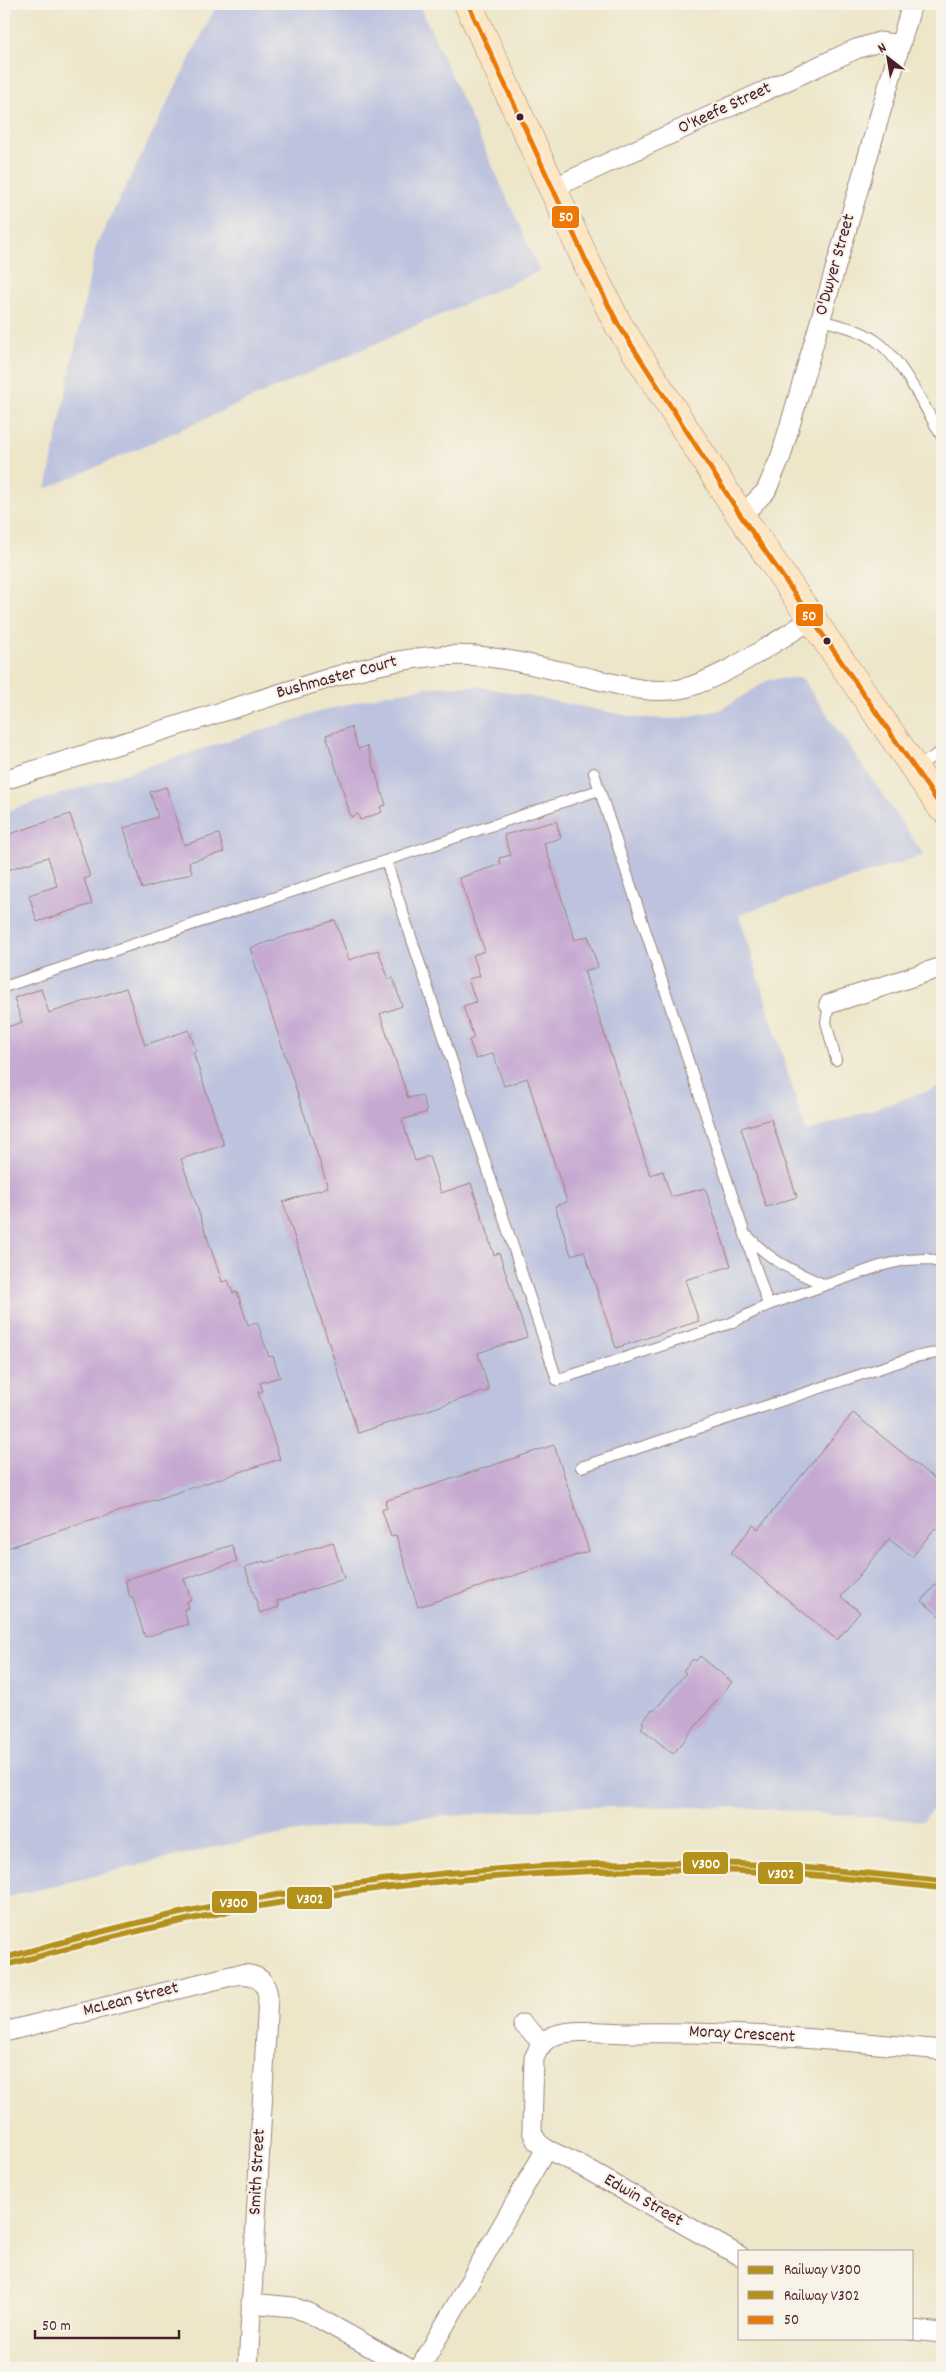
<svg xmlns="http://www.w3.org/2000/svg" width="946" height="2372" viewBox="0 0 946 2372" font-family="Dekko,sans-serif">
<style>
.industrial{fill:#bdc3de}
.building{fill:#c5a9d1}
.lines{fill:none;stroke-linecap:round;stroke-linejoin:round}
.lane-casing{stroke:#9c827a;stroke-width:12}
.street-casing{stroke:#9c827a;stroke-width:21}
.secondary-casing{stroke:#9c827a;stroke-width:29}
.lane{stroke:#fff;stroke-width:10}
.street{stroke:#fff;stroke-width:19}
.secondary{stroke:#fce6c4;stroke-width:28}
.bus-1-casing{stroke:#f7f3e8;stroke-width:9}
.bus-1{stroke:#ed7804;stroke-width:5}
.rail-1-casing{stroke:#f7f3e8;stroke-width:10}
.rail-2-casing{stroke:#f7f3e8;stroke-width:10}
.rail-1{stroke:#b4911a;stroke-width:6}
.rail-2{stroke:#b4911a;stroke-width:6}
.bus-dot{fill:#4a1f2b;stroke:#f7f3e8;stroke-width:2}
.labels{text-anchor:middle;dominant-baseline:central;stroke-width:4.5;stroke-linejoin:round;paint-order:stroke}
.street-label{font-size:18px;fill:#4a1f2b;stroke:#f7f3e8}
.line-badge{stroke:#f7f3e8;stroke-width:2}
.badge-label{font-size:14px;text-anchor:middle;font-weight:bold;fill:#fff}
</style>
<rect width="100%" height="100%" fill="#f7f3e8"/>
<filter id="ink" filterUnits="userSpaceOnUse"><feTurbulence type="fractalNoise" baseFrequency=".02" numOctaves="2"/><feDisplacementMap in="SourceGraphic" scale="10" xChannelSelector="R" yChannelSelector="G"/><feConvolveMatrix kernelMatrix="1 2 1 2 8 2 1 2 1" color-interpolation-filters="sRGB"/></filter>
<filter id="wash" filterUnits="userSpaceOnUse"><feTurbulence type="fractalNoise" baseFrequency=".0096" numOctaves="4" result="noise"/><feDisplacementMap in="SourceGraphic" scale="20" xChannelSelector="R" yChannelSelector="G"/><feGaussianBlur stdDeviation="1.12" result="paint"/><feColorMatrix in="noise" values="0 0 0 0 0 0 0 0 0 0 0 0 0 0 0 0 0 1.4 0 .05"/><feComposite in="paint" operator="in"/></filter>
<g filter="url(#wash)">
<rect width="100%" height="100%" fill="#ede6c9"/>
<g class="industrial">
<path d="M217,4H419L540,271L46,489L96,246Z"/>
<path d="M802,678L924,855L739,914L806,1132L942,1086V1798L923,1821L738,1807H571L380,1821L290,1833L205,1849L4,1898V812L322,711L383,695L428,687L477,686L639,718L675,719L720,710L770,679Z"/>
</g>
<g id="blocks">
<g class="building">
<path d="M351,727L358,749L367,746L386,805L380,807L382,812L360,820L358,814L351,817L326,735Z"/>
<path d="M166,787L184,845L219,834L224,852L189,862L192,873L142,889L124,828L158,817L150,792Z"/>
<path d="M70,814L90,877L84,879L92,904L37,922L29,895L57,886L48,857L4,871V836Z"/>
<path d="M556,821L561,838L544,843L575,940L588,936L598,967L584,971L650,1175L663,1171L671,1197L705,1188L731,1266L685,1280L699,1321L616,1348L584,1251L571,1255L555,1206L567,1202L527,1078L504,1086L493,1053L476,1059L469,1040L474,1038L463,1006L476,1002L468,979L480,976L473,955L485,951L459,878L501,864L499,858L511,855L504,835Z"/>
<path d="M335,920L349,960L378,950L389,980L393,978L402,1006L380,1014L408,1098L422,1095L427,1112L402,1120L415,1161L429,1156L441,1193L471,1183L494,1255L499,1253L527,1337L478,1353L489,1390L358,1433L283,1202L328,1187L250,948Z"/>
<path d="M126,988L145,1045L189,1030L196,1051L193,1052L224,1145L181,1159L222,1282L228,1280L233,1293L237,1292L248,1325L257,1322L269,1357L273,1356L280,1377L260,1383L263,1391L258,1392L280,1459L7,1548L4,1539V1028L22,1022L14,998L41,989L49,1013Z"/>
<path d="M771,1119L797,1197L766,1207L741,1128Z"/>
<path d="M853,1413L942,1485V1533L935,1528L912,1557L889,1539L841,1597L860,1612L837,1640L731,1553L753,1525L758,1529Z"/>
<path d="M554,1445L589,1551L418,1607L396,1535L391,1537L382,1510L387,1508L385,1501Z"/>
<path d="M333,1542L344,1579L277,1601L279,1607L260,1613L245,1567L264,1561L265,1563Z"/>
<path d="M232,1545L237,1561L184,1579L191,1600L187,1601L189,1608L184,1609L188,1624L145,1637L132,1596L130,1597L125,1580Z"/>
<path d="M942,1576V1618L922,1601Z"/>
<path d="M700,1656L732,1682L673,1754L641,1728L644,1724L642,1722L652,1710L654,1711L686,1673L683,1671L693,1659L696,1661Z"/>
</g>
</g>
</g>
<g filter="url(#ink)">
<use href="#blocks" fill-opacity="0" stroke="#9c827a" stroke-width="1"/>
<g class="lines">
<g class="lane-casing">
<g id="lane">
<path d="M820,320C839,325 859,329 875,340C900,356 926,410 942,437"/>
<path d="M915,768L942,751"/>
<path d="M594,773L768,1305"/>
<path d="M386,861L557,1380L731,1323L768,1305L880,1266L906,1260L927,1259L942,1263"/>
<path d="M4,987L599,790"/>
<path d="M829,1004L826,1022L836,1060"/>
<path d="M749,1237C771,1262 796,1272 825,1285"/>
<path d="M581,1467L914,1357L942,1352"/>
</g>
</g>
<g class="street-casing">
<g id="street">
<path d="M553,188L856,49L879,42L900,45"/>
<path d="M741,516L766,491L781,456L912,4"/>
<path d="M4,780L333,677C387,661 445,649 501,659C533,664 563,672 594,679C623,686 651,694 680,689C719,681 776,641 811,620"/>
<path d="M829,1004L942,967"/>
<path d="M523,2024L543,2043"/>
<path d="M4,2032L235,1975C252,1973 265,1976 268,1996L248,2368"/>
<path d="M546,2149L574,2162L740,2256"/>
<path d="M251,2303L293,2307L311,2314L408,2368"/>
<path d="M912,2330L942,2333"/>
<path d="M420,2368L546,2149L537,2142L532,2131L534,2058C538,2049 543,2040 553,2036C575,2028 605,2033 629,2033C733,2031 838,2040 942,2050"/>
</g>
</g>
<g class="secondary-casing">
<path id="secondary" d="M468,4L587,263L618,324L741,516L942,808"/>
</g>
<use href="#lane" class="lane"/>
<use href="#street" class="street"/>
<use href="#secondary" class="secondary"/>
<g class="bus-1-casing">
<path id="bus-1" d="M468,4L587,263L618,324L741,516L942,808"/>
</g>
<use href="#bus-1" class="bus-1"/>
<g class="rail-1-casing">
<path id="rail-1" d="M4,1958C81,1937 157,1916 235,1902C390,1874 547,1861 705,1863C784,1864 863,1873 942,1881"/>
</g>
<g class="rail-2-casing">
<path id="rail-2" d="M6,1965C82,1945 159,1924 237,1910C391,1882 548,1868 705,1870C784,1871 863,1880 941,1888"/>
</g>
<use href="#rail-1" class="rail-1"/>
<use href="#rail-2" class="rail-2"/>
</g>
</g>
<g class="bus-dot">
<circle cx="520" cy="117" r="4.5"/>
<circle cx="827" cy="641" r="4.5"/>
</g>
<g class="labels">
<g class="street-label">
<text transform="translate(725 109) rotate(-25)">O'Keefe Street</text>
<text transform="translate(836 265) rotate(-74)">O'Dwyer Street</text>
<text transform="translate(337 678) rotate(-15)">Bushmaster Court</text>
<text transform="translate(131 2000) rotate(-14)">McLean Street</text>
<text transform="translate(742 2035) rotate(3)">Moray Crescent</text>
<text transform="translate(258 2172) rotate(-87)">Smith Street</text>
<text transform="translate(643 2201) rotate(30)">Edwin Street</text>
</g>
</g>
<g class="line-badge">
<rect x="551" y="205" width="29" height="24" rx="5" fill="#ed7804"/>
<rect x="795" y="603" width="29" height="24" rx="5" fill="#ed7804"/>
<rect x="682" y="1851" width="47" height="24" rx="5" fill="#b4911a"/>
<rect x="757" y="1861" width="47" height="24" rx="5" fill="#b4911a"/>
<rect x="286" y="1886" width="47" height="24" rx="5" fill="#b4911a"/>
<rect x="211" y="1890" width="47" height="24" rx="5" fill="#b4911a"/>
</g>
<g class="badge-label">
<text x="566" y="221">50</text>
<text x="809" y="620">50</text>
<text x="706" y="1868">V300</text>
<text x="781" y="1878">V302</text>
<text x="310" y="1903">V302</text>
<text x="234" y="1907">V300</text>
</g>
<rect width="946" height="2372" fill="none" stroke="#f7f3e8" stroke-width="20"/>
<rect x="738" y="2250" width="175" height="90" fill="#f7f3e8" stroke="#b29e9c"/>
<rect x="748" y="2266" width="25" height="8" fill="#b4911a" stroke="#b29e9c"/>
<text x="784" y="2274" font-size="15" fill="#4a1f2b">Railway V300</text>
<rect x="748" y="2291" width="25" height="8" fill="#b4911a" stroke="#b29e9c"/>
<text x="784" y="2300" font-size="15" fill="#4a1f2b">Railway V302</text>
<rect x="748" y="2316" width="25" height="8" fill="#ed7804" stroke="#b29e9c"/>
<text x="784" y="2324" font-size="15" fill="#4a1f2b">50</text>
<g transform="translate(888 58) rotate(329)" stroke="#f7f3e8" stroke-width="4" paint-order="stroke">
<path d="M0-4L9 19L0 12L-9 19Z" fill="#4a1f2b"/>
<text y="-8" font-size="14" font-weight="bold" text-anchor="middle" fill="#4a1f2b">N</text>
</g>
<path d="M35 2330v8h144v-8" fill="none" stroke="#4a1f2b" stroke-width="2.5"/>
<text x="42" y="2330" font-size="15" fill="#4a1f2b" stroke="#f7f3e8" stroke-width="4" paint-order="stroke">50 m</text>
</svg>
